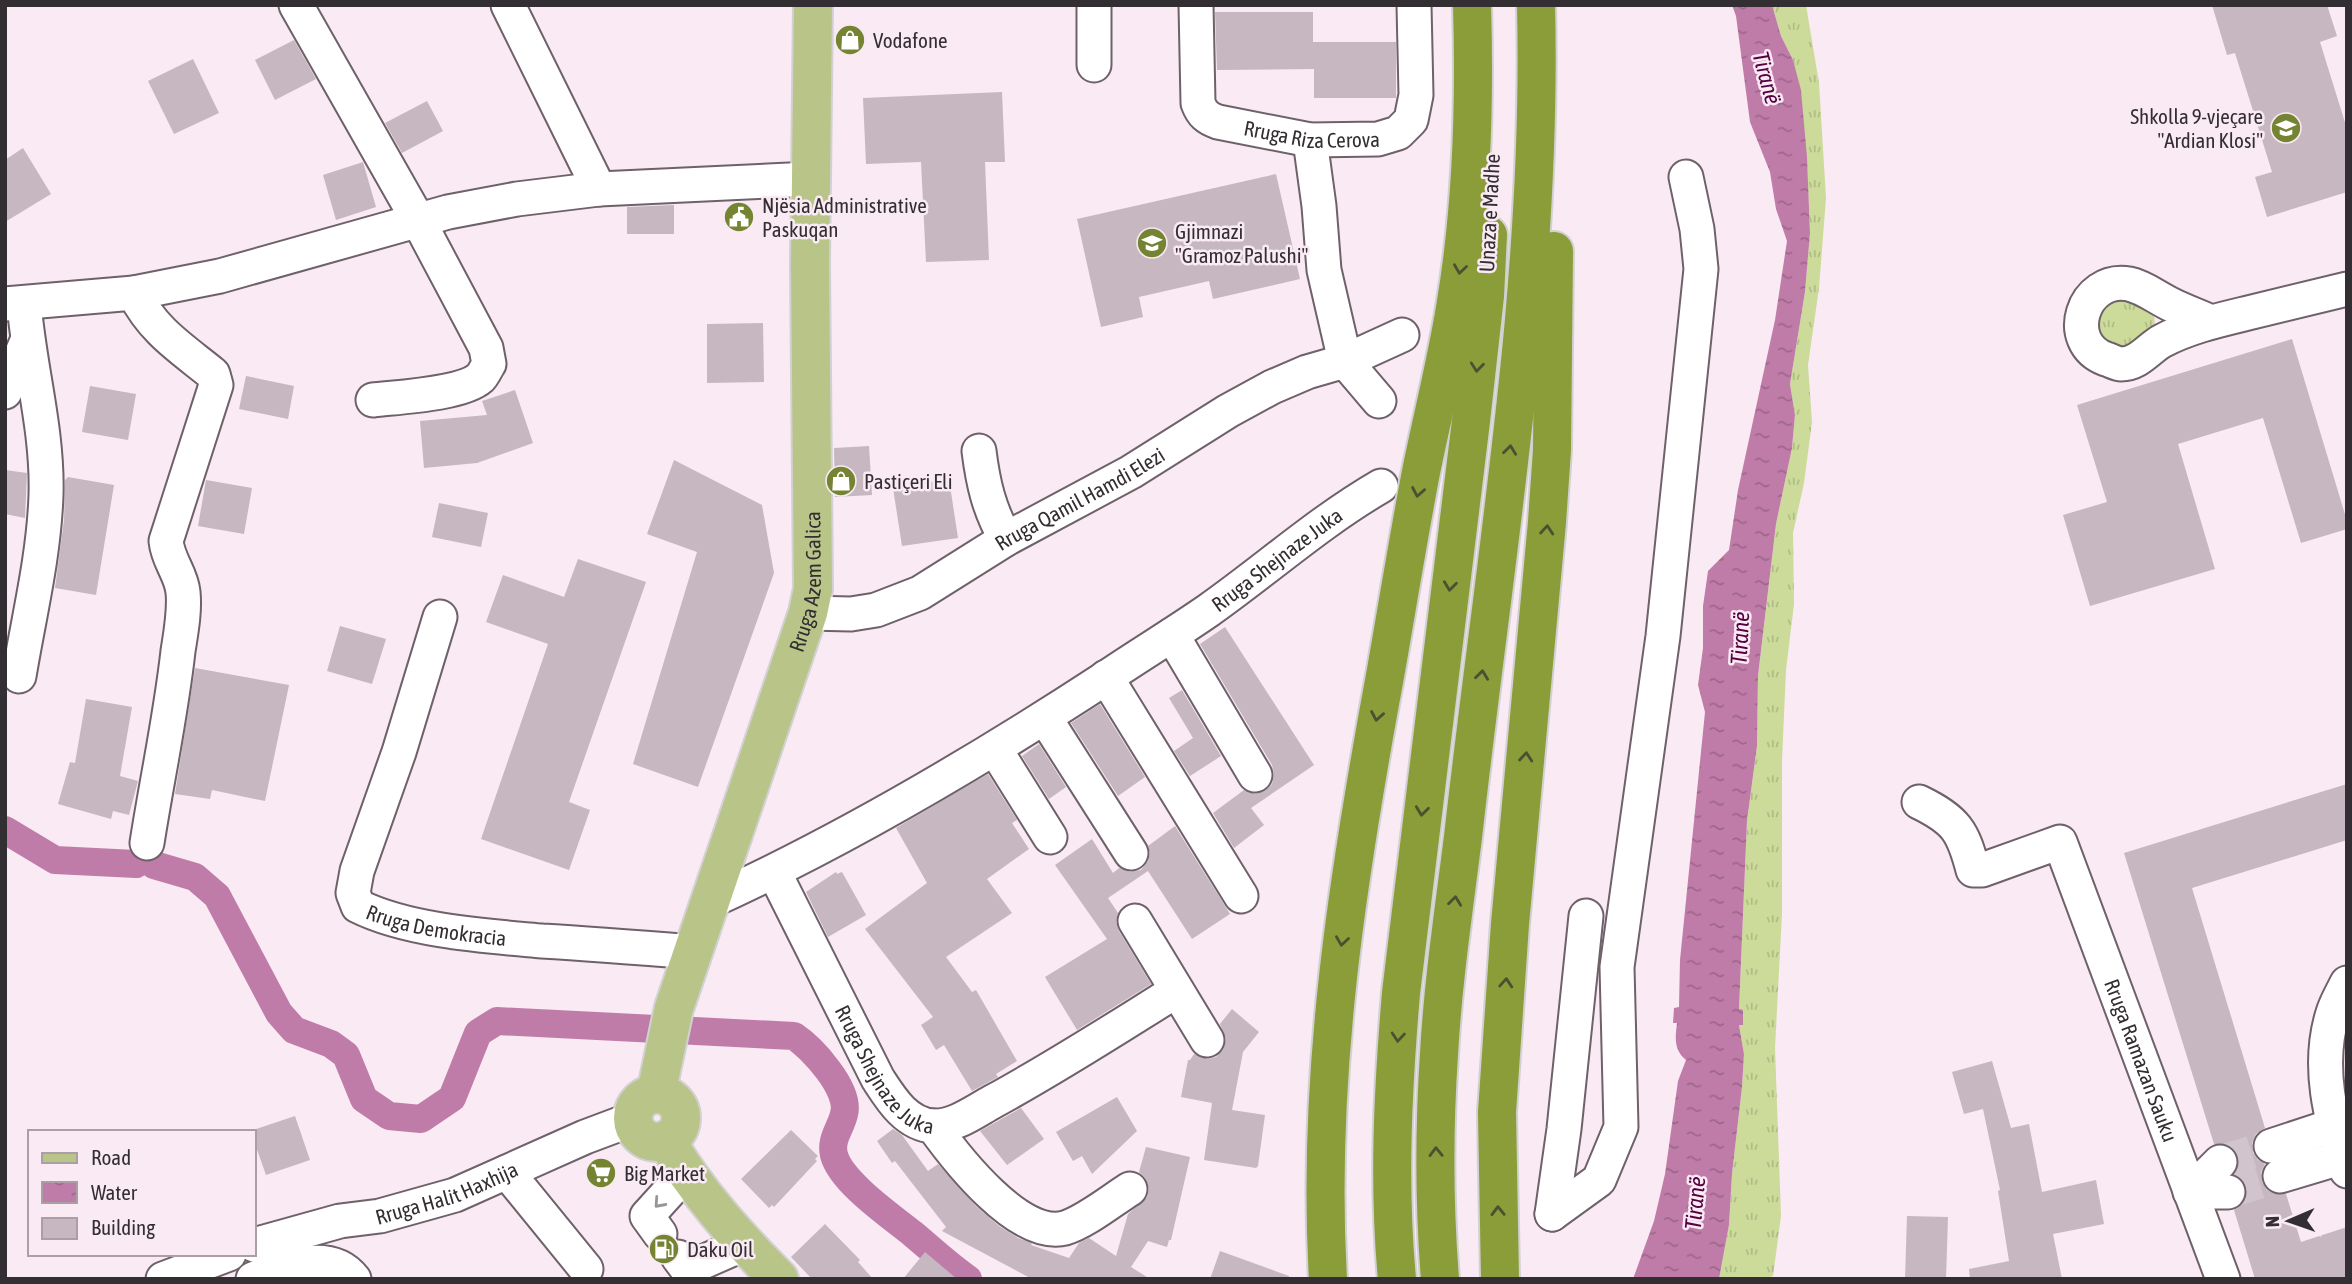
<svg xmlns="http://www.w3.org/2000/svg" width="2352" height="1284" viewBox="0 0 2352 1284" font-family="'Asap Condensed',sans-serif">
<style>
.grass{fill:url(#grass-tufts)}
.water{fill:url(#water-ripples)}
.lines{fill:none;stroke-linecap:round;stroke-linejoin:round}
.canal{stroke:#c07ca9;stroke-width:28}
.building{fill:#c6b7c0}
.minor-tunnel{stroke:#d1c4cc;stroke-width:33;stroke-dasharray:33 17;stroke-linecap:butt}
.minor-casing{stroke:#6e6169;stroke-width:37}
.major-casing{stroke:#d2d1d2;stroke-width:42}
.highway-casing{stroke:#d2d1d2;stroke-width:42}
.minor{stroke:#fff;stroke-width:33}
.major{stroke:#b9c488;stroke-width:38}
.highway{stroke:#8a9d38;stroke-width:38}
.oneway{stroke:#4d4f33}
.oneway2{stroke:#999698}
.labels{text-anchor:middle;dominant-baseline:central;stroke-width:5;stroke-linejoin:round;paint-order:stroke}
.poi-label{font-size:21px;fill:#332e31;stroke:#f9eaf3;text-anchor:start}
.street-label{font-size:21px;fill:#332e31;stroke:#f9eaf3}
.water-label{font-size:23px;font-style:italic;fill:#540041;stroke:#f9eaf3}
</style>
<defs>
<pattern id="grass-tufts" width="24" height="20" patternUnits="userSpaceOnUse" patternTransform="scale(1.75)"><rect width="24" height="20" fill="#ccdb9a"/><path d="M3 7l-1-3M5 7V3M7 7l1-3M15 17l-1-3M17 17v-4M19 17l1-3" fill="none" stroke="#b0bc85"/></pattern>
<pattern id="water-ripples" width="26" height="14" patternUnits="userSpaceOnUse" patternTransform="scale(1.75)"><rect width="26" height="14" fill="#c07ca9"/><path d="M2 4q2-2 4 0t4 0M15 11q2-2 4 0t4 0" fill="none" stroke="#9d668a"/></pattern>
</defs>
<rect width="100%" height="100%" fill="#f9eaf3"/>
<g class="grass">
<path d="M1772,5H1806L1819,83L1826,198L1819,288L1808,365L1812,422L1804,483L1793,533L1794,604L1786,670L1782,760V913L1775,1048L1781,1216L1773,1276L1764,1279H1719L1729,1225L1732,1174L1742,1087L1744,1054L1739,1025L1743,1010H1739L1747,821L1757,746L1758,677L1776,524L1792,448L1795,415L1790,384L1805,292L1810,233L1807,162L1793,60L1781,36Z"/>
<path d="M2120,292L2153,311C2159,334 2148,339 2133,354L2097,339L2096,310Z"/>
</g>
<path class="water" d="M1732,5H1772L1781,36L1793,60L1801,90L1807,157L1810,233L1805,292L1790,384L1795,415L1792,448L1776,524L1758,676L1757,746L1747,821L1739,1009L1743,1010V1025H1739L1744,1054L1742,1087L1732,1174L1729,1225L1719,1279H1633L1654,1221L1665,1174L1678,1081L1686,1060C1674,1050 1675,1039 1677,1023H1673L1674,1008L1679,1007L1680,960L1705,712L1698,685L1703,648V606L1708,571L1729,550L1738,490L1775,320L1787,241L1776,209L1770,172L1750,122L1736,16Z"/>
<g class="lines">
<g class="canal">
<path d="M5,830L55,860L136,864"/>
<path d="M154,865L195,877L217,896L279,1013L294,1030L331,1044L346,1055L364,1099L389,1116L421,1119L452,1098L478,1033L497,1021L794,1036C812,1048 851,1090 844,1114C841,1128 830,1139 834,1155C841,1182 892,1217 913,1234C931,1249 948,1265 968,1279"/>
</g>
</g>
<g class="building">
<path d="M2212,5H2327L2337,36L2320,42L2347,129V192L2267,217L2255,177L2272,172L2235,53L2227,55Z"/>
<path d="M1215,12H1313V42H1396V98H1314V69L1217,70Z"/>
<path d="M294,40L316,79L275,100L255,60Z"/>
<path d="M193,59L219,113L174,134L148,81Z"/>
<path d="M1002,92L1005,162H985L989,260L926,262L921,162L866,164L863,98Z"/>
<path d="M427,101L443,131L402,153L385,123Z"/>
<path d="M23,148L51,194L5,222V160Z"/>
<path d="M363,162L376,207L336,220L323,175Z"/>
<path d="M1276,174L1300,279L1213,299L1209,281L1139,297L1143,317L1101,327L1077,219Z"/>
<path d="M674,205V234H627V207Z"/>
<path d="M763,323L764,382L707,383V324Z"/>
<path d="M2292,339L2347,521V529L2301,543L2263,418L2178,444L2215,569L2090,606L2063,515L2107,502L2077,405Z"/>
<path d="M246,376L294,386L288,419L239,409Z"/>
<path d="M90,386L136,394L128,440L82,432Z"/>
<path d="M515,390L533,443L477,463L424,468L420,421L487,415L482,401Z"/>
<path d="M869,446L872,495L835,497L834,448Z"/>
<path d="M674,460L762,505L774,573L698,787L633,764L697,552L647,534Z"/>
<path d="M5,470L27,473L25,518L5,514Z"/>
<path d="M68,477L114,485L96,595L55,588L64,520L65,480Z"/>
<path d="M949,479L958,538L902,546L893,488Z"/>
<path d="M206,480L252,488L244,534L198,526Z"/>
<path d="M439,503L488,513L481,547L432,537Z"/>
<path d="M578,559L646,582L569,802L590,810L569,870L481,839L548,644L486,622L503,575L564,597Z"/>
<path d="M340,626L386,639L372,684L327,671Z"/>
<path d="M1225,627L1314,765L1251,808L1264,825L1234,848L1213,813L1244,790L1255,794L1265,791L1272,784L1274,774L1272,765L1200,644Z"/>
<path d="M195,668L289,685L265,801L212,790L210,799L175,794Z"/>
<path d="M1182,690L1221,756L1190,776L1174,751L1193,738L1169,698Z"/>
<path d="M86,699L132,707L120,776L138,781L129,815L113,811L111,819L58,804L70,762L75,763Z"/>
<path d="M1100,704L1145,777L1118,796L1071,723Z"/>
<path d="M1039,744L1066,787L1049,799L1022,756Z"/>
<path d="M988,774L1017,820L1012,823L1029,849L987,879L1012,913L946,957L972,992L976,990L1017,1061L996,1074L998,1077L972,1091L944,1045L936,1050L921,1025L933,1017L865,929L927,883L896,828Z"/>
<path d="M2347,784V840L2192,888L2265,1128L2256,1134L2252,1143L2253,1153L2258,1160L2265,1164L2261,1172L2262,1182L2267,1190L2275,1194H2286L2301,1242L2347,1227V1279H2255L2234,1210L2244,1202L2247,1193L2244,1182L2234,1174L2239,1166L2238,1156L2234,1149L2226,1144H2214L2124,853Z"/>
<path d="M1175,826L1230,914L1192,939L1148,871L1108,898L1118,913L1116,922L1119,931L1151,984L1077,1030L1045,977L1107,939L1055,865L1092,839L1113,873L1119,868L1131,872L1141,870L1148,861L1150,853L1148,846Z"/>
<path d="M836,872L837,874L842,872L866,915L828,937L806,892Z"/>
<path d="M1232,1009L1259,1032L1243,1052L1232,1110L1265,1115L1258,1166L1256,1168L1204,1160L1212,1103L1181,1097L1188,1060H1190L1194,1054L1208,1059L1216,1057L1223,1050L1226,1039L1220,1024Z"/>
<path d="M1992,1061L2011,1128L2029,1124L2042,1192L2096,1180L2104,1224L2053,1234L2062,1279H1970L1969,1269L2009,1261L1998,1191L2000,1190L1983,1109L1964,1114L1952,1072Z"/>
<path d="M1117,1097L1137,1131L1092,1174L1082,1156L1073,1161L1056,1132Z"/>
<path d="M1021,1108L1044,1139L1007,1165L980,1131Z"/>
<path d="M295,1116L310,1160L266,1175L254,1141V1132L250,1131Z"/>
<path d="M893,1129L902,1135L928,1171L938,1164L977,1207L999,1226L1018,1238L1032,1243L1031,1245L1069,1258L1079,1243L1089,1238L1116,1256L1128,1214L1147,1197L1149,1189L1146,1179L1139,1172L1146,1147L1190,1157L1171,1240H1169L1167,1247L1148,1241L1131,1267L1150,1279H1032L942,1231L946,1227L895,1161L892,1163L877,1141Z"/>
<path d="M791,1130L818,1156L815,1159L817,1161L774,1207L772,1205L769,1208L741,1179Z"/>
<path d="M1907,1216L1948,1217L1946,1279H1905Z"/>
<path d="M825,1224L860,1260L858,1262L873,1279H812L791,1257Z"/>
<path d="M1220,1251L1289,1276V1279H1210Z"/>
<path d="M925,1252L957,1279H903Z"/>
</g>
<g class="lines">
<g class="minor-tunnel">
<path d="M2220,1162L2271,1146"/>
<path d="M2228,1192L2280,1176"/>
</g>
<g class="minor-casing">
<g id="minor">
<path d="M296,5L418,220L486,348L489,364C486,368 484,374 480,378C462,394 399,397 373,400"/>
<path d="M508,5L599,189"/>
<path d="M1094,5V65"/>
<path id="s1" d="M1196,5L1198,103C1202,114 1207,118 1218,122L1310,140L1378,139L1398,133L1411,120L1416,95L1414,5"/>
<path d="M1310,140L1319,206L1324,270L1345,361L1379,401"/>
<path d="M134,293C153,331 181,348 213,374L216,385L166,541C168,561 181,573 183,592C185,611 181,632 178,651C171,715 157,779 147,843"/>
<path d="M5,304L134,293L220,276L448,212L517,199L599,189L811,179"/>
<path d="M2211,322C2198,316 2184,311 2172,305C2157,298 2144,287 2129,284C2082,276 2062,343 2106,359C2110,360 2117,364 2121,364C2139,364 2149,348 2162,341C2188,327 2219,320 2248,313C2281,305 2314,297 2347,289"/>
<path d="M5,392L27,341"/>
<path d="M979,451C983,483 989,510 1006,539"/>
<path id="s2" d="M808,613L851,614L876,610L920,593L1006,539L1131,472L1228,411L1272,387L1307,372L1345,361L1402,335"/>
<path id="s3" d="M440,617L399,752L357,871L353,893L358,906C408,931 486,936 542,941C593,944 643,948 693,952"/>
<path d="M1172,635L1255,775"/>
<path d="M19,676C29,616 44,556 46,495C48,430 29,367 24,303"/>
<path d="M1106,677L1241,896"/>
<path d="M1045,718L1131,853"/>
<path d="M995,749L1050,837"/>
<path id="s4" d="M1919,802C1956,820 1963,831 1973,870H1982L2060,842L2223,1279"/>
<path id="s5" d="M774,872L878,1079C891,1099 906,1124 933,1126C954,1127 974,1112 992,1102C1055,1068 1115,1029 1176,991"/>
<path id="s6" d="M711,901C849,838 980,760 1107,677C1141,654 1176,633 1209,610C1267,569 1319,522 1381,486"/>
<path d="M1135,921L1207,1040"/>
<path d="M2347,983C2342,993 2336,1003 2333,1013C2316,1066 2331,1120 2347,1171"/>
<path d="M933,1126C956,1158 1019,1240 1065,1228C1085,1222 1111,1201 1130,1189"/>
<path d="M2271,1146L2347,1121"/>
<path d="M2220,1162L2190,1192H2228"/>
<path d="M507,1172L586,1269"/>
<path d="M2280,1176L2347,1156"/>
<path d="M1552,1214L1599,1180L1621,1127L1617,967L1663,636L1701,269L1697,229L1686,177"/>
<path d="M1552,1214L1564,1129L1586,916"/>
<path d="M660,1234L647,1216L686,1173"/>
<path id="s7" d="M254,1245L340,1221L380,1216L455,1195L585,1137L633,1119"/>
<path d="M678,1257L687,1269L744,1244"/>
<path d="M163,1279L229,1254"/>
<path d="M253,1279C282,1267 330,1248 354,1279"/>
</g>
</g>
<g class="major-casing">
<g id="major">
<path id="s8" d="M656,1094L674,1008L808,613L813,589L810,264L813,5"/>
<circle cx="657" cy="1118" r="24"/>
<path d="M666,1140C697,1193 736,1236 779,1279"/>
</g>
</g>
<g class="highway-casing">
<g id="highway">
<path d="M1328,1279C1316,1076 1348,875 1385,676C1397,608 1408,540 1421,472C1432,418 1446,363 1455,308C1472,209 1475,105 1472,5"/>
<path d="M1397,1279C1388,1184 1393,1088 1401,993L1471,421L1485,296L1488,235"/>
<path d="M1440,1279C1434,1204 1434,1129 1439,1054C1443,981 1454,909 1463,837C1494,560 1543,284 1536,5"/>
<path d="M1500,1279L1497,1112L1510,924L1547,522L1552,450L1554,251"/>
</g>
</g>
<use href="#minor" class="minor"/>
<use href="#major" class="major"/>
<use href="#highway" class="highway"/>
</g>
<defs><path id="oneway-chevron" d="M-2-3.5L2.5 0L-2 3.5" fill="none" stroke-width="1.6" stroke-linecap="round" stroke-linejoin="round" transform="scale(1.75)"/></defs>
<g class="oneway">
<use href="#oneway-chevron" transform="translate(1460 269) rotate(98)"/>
<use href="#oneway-chevron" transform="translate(1477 367) rotate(96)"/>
<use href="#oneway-chevron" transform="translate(1510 450) rotate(-83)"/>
<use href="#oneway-chevron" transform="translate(1418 492) rotate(100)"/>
<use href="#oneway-chevron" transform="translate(1547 530) rotate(-85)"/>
<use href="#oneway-chevron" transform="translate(1450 586) rotate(97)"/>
<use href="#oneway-chevron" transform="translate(1482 675) rotate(-83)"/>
<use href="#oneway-chevron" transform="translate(1377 716) rotate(100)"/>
<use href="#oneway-chevron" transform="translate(1526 757) rotate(-85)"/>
<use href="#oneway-chevron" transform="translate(1422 811) rotate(97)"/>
<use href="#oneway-chevron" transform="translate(1455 901) rotate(-83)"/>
<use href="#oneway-chevron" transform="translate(1342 941) rotate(98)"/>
<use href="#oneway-chevron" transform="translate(1506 983) rotate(-86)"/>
<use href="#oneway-chevron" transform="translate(1398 1037) rotate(95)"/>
<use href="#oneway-chevron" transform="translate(1436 1152) rotate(-91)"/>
<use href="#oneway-chevron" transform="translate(1498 1211) rotate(-91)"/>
</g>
<use class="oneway2" href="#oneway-chevron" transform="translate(659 1203) rotate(132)"/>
<defs>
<g id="shop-disc" transform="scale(1.575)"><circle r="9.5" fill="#748432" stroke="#f9eaf3"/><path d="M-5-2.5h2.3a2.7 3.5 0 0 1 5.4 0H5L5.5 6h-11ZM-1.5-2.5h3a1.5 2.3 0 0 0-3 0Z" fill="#fff"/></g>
<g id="school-disc" transform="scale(1.575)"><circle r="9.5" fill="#748432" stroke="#f9eaf3"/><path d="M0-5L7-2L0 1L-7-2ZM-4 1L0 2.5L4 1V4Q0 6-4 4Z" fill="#fff"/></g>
<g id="civic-disc" transform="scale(1.575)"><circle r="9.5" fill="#748432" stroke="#f9eaf3"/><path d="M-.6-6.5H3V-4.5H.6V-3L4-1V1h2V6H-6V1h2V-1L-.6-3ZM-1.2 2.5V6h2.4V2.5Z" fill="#fff"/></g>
<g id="supermarket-disc" transform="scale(1.575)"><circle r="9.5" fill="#748432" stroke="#f9eaf3"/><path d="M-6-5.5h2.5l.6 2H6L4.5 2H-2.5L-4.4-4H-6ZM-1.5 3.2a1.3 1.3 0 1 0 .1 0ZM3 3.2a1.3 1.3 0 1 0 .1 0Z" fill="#fff"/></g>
<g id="fuel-disc" transform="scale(1.575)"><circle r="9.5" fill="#748432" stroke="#f9eaf3"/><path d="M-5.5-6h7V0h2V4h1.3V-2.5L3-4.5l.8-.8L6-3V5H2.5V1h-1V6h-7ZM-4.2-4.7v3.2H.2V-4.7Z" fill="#fff"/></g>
</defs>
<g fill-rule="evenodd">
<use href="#shop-disc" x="850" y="40"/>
<use href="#school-disc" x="2286" y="128"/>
<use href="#civic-disc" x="739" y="217"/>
<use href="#school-disc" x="1152" y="243"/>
<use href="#shop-disc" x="841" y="481"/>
<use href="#supermarket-disc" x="601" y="1173"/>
<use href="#fuel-disc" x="664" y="1249"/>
</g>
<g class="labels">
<g class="poi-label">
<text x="873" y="40">Vodafone</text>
<text x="2263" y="116" text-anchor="end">Shkolla 9-vjeçare<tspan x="2263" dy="24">"Ardian Klosi"</tspan></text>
<text x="762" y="205">Njësia Administrative<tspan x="762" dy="24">Paskuqan</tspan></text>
<text x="1175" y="231">Gjimnazi<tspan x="1175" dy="24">"Gramoz Palushi"</tspan></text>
<text x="864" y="481">Pastiçeri Eli</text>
<text x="624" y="1173">Big Market</text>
<text x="687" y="1249">Daku Oil</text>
</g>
<g class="street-label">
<text stroke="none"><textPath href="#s1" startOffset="222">Rruga Riza Cerova</textPath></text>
<text transform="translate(1489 213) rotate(-87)">Unaza e Madhe</text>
<text stroke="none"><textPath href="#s2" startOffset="301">Rruga Qamil Hamdi Elezi</textPath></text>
<text stroke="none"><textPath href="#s6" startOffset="662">Rruga Shejnaze Juka</textPath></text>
<text stroke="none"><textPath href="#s8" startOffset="536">Rruga Azem Galica</textPath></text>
<text stroke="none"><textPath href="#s3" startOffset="385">Rruga Demokracia</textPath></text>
<text stroke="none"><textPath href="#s4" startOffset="416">Rruga Ramazan Sauku</textPath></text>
<text stroke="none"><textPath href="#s5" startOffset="229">Rruga Shejnaze Juka</textPath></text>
<text stroke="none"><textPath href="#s7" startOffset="200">Rruga Halit Haxhija</textPath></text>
</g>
<g class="water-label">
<text transform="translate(1767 78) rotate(75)">Tiranë</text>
<text transform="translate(1740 638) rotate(-87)">Tiranë</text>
<text transform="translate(1695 1203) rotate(-85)">Tiranë</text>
</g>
</g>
<rect width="2352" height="1284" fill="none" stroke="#332e31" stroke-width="14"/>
<rect x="28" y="1130" width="228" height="126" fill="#f9eaf3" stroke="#aa9fa5" stroke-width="2"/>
<rect x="42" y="1153" width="35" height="10" fill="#b9c488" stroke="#aa9fa5" stroke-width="2"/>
<text x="91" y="1165" font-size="21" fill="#332e31">Road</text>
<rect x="42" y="1182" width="35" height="21" fill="url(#water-ripples)" stroke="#aa9fa5" stroke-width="2"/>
<text x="91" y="1200" font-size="21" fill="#332e31">Water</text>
<rect x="42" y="1218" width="35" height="21" fill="#c6b7c0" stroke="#aa9fa5" stroke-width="2"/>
<text x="91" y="1235" font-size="21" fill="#332e31">Building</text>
<g transform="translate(2289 1221) rotate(268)" stroke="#f9eaf3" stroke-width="5" paint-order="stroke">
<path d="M0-5L12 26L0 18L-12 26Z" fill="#332e31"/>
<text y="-10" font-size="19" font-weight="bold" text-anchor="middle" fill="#332e31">N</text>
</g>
</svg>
